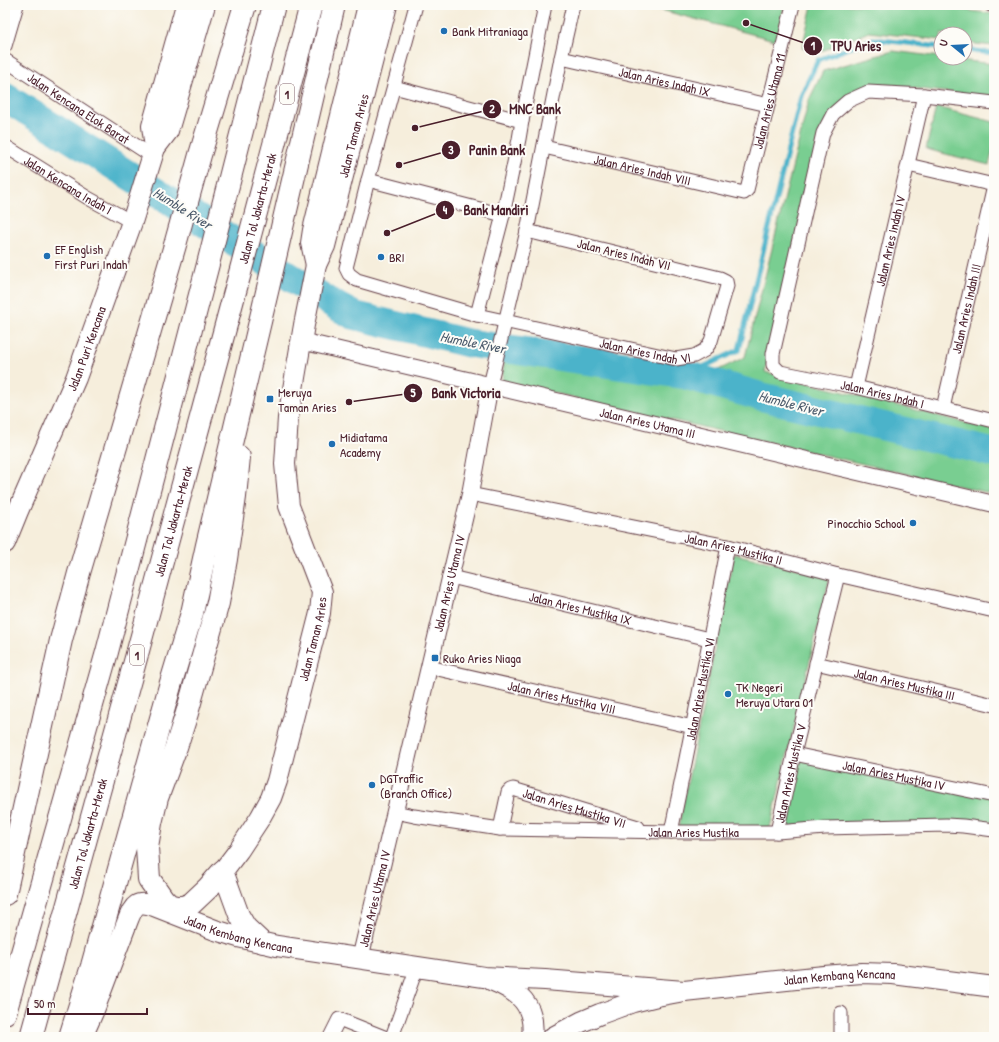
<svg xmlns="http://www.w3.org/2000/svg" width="999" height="1042" viewBox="0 0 999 1042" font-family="'Patrick Hand',sans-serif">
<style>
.green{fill:#79ce91;stroke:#62765e}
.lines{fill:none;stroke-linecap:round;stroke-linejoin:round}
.stream{stroke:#4cb3ca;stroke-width:5}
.river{stroke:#4cb3ca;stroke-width:29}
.minor-casing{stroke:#643e46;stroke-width:15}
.tertiary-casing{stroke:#643e46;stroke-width:18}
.primary-casing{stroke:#643e46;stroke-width:22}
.motorway-casing{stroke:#643e46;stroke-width:24}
.minor{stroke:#fff;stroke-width:13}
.tertiary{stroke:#fff;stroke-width:16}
.primary{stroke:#fff;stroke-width:20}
.motorway{stroke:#fff;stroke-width:22}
.poi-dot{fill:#1f6fb2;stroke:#fdfcf7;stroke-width:1.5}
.labels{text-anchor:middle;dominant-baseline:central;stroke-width:4;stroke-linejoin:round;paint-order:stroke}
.shield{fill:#fdfcf7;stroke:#806168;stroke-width:1}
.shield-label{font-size:12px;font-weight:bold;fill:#4a1f2b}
.poi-label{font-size:13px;fill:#4a1f2b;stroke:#fdfcf7;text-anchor:start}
.street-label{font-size:13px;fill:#4a1f2b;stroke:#fdfcf7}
.water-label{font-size:14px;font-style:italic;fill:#4b5a6b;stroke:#fdfcf7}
.leader{fill:none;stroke:#4a1f2b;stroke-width:1.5}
.callout-dot{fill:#4a1f2b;stroke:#fdfcf7;stroke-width:1.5}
.mark-label{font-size:12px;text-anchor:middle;font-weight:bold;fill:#fff}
.callout-label{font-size:14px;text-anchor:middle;font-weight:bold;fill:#4a1f2b;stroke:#fdfcf7;stroke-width:4;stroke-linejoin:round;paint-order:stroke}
</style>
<rect width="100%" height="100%" fill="#fdfcf7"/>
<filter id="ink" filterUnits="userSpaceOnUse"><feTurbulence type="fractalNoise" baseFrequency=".025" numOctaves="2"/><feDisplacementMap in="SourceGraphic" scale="8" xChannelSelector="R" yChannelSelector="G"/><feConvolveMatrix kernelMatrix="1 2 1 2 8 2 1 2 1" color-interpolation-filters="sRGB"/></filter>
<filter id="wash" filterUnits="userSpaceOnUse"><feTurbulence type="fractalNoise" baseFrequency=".012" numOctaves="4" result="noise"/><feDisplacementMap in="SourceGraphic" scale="16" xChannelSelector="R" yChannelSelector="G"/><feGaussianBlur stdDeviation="0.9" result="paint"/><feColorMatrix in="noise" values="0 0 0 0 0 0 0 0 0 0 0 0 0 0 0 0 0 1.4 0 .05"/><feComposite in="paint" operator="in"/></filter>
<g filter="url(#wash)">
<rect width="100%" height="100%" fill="#f6eedc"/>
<g class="green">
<path d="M642,5H784L778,41Z"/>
<path d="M812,5H927L994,14V46L965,43V34H941V40L869,32L817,53L802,48Z"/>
<path d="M893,51L941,57V58L994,64V98L879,84L841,103L818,140L765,372L994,430V445L708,375L745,357L809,100L823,71Z"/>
<path d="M936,107L994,122V145L989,165L926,149Z"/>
<path d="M505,354L688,382L994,458V494L502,381Z"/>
<path d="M734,554L830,576L770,828L678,829Z"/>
<path d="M801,756L994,797V822L784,827Z"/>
</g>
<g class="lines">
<g class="stream">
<path d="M965,50L994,53"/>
<path d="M686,375L739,350L801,96L818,60L873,39L941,47"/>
</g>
<path class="river" d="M5,97L338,307L353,315L468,343L686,375L759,396L994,453"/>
</g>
</g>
<g filter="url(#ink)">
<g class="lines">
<g class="minor-casing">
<g id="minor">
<path id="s1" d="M416,5L368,180L346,268L349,274L357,280L477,315L676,359L694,356L705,350L711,341L727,286L726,281L720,278L527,231"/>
<path d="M991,5H994"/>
<path d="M5,46L17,5"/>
<path id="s2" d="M561,58L768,105"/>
<path id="s3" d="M5,60L152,156"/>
<path d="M394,87L522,121L545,5"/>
<path id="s4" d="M994,103L924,95L868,92L848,101L833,114L823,133L773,354V365L780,372L856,387L994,421"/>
<path id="s5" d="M5,146L88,198L132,222"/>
<path id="s6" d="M544,147L744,193L747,190L793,5"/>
<path d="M908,165L994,185"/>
<path d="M368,180L503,215L519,139L522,121"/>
<path d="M477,315L503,215"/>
<path d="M490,385L527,231L561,58L573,5"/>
<path id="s7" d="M856,387L924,95"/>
<path id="s8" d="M943,408L994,186"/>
<path id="s9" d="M470,494L728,546L838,575L994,611"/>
<path id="s10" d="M451,577L709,639"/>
<path id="s11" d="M816,663L994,705"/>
<path id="s12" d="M429,667L693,727"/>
<path id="s13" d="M794,754L994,796"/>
<path id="s14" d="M395,812L414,816L500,829L671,832H777L825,828L946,825L963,826L994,830"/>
<path id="s15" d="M500,829L508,792L510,790L513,789L638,827"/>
<path id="s16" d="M671,832C691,737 709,641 728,546"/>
<path id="s17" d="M777,832L794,754L838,575"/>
<path d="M841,1013V1037"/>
<path d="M330,1037L339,1019L384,1037"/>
<path d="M392,1037L417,967"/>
</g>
</g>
<g class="tertiary-casing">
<g id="tertiary">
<path id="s18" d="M301,341L994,504"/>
<path id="s19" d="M360,959L470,494L490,385"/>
</g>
</g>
<g class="primary-casing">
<g id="primary">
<path d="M155,148L152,126L186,5"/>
<path d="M316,265L311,243L313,230L368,5"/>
<path id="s20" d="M5,543L18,511L76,378L132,222L155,148L168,131L205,5"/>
<path id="s21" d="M263,943L246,927L239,915L223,871L239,850L260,818L271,798L277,781L320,613L322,592L289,506L285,464L288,418L304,325L316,265L325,246L387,5"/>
<path d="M491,980C519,991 536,1005 532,1037"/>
<path id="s22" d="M82,1037L94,1010L128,920C134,905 137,900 154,906L215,930L238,937L277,946L484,977L545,980L684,991"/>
<path id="s23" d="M553,1037L581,1022L600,1014L633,1002L657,996L684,991L824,976L862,973L893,974L994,987"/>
</g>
</g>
<g class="motorway-casing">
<g id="motorway">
<path d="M223,871L208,888L191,904L183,907H176L169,905L163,899L149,879L147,847L151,823L157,798L176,747L187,713L218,603L226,559L235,497L239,457"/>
<path d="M5,894L61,640L79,573L175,245L200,155L245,5"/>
<path d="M5,1013L107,652L208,264L274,5"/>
<path id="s24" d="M31,1037L136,658L240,273L311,5"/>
<path d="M70,1037L92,966L170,686L192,613L207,545L263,309L334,5"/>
</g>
</g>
<use href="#minor" class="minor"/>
<use href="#tertiary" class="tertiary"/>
<use href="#primary" class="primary"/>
<use href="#motorway" class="motorway"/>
</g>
</g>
<g class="poi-dot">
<circle cx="444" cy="31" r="4"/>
<circle cx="47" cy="256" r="4"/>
<circle cx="381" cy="257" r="4"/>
<rect x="266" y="395" width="8" height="8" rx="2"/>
<circle cx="332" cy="444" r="4"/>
<circle cx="913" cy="523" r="4"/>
<rect x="431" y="654" width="8" height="8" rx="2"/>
<circle cx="728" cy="694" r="4"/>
<circle cx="372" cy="785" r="4"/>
</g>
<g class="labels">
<g class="shield">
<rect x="280" y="84" width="14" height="20" rx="3"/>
<rect x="130" y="645" width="14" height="20" rx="3"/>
</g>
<g class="shield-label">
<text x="287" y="94">1</text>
<text x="137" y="655">1</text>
</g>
<g class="poi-label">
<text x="452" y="31">Bank Mitraniaga</text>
<text x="55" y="249">EF English<tspan x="55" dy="15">First Puri Indah</tspan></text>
<text x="389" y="257">BRI</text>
<text x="278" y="392">Meruya<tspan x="278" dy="15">Taman Aries</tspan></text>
<text x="340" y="437">Midiatama<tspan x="340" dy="15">Academy</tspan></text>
<text x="905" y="523" text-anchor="end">Pinocchio School</text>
<text x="443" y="658">Ruko Aries Niaga</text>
<text x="736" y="687">TK Negeri<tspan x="736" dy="15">Meruya Utara 01</tspan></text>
<text x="380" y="778">DGTraffic<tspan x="380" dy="15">(Branch Office)</tspan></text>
</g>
<g class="street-label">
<text stroke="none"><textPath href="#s2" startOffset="106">Jalan Aries Indah IX</textPath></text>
<text stroke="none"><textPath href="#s6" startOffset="301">Jalan Aries Utama 11</textPath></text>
<text stroke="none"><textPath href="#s3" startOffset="88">Jalan Kencana Elok Barat</textPath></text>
<text stroke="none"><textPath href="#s21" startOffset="855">Jalan Taman Aries</textPath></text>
<text stroke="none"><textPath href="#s6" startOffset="101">Jalan Aries Indah VIII</textPath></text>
<text stroke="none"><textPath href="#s5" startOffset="74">Jalan Kencana Indah I</textPath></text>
<text stroke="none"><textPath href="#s24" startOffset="859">Jalan Tol Jakarta–Merak</textPath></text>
<text stroke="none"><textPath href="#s7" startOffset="150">Jalan Aries Indah IV</textPath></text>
<text transform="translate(624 254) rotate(14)">Jalan Aries Indah VII</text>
<text stroke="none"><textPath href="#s8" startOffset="102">Jalan Aries Indah III</textPath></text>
<text stroke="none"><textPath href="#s20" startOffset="211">Jalan Puri Kencana</textPath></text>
<text stroke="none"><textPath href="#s1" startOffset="586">Jalan Aries Indah VI</textPath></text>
<text stroke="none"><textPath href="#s4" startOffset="542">Jalan Aries Indah I</textPath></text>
<text stroke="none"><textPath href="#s18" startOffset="356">Jalan Aries Utama III</textPath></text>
<text stroke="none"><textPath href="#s24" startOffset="535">Jalan Tol Jakarta–Merak</textPath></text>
<text stroke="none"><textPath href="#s9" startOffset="269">Jalan Aries Mustika II</textPath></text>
<text stroke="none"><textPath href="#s19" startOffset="386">Jalan Aries Utama IV</textPath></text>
<text stroke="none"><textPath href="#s10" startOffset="133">Jalan Aries Mustika IX</textPath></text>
<text stroke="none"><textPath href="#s21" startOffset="336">Jalan Taman Aries</textPath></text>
<text stroke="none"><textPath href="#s11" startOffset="91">Jalan Aries Mustika III</textPath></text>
<text stroke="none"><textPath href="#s16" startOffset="146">Jalan Aries Mustika VI</textPath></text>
<text stroke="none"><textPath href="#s12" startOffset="136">Jalan Aries Mustika VIII</textPath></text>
<text stroke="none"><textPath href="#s17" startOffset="60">Jalan Aries Mustika V</textPath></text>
<text stroke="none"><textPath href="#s13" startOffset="102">Jalan Aries Mustika IV</textPath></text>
<text stroke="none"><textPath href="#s15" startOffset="108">Jalan Aries Mustika VII</textPath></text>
<text stroke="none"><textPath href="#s14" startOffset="300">Jalan Aries Mustika</textPath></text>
<text stroke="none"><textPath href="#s24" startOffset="211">Jalan Tol Jakarta–Merak</textPath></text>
<text stroke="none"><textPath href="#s19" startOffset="62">Jalan Aries Utama IV</textPath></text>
<text stroke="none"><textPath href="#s22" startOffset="250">Jalan Kembang Kencana</textPath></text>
<text stroke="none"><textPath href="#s23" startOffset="296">Jalan Kembang Kencana</textPath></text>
</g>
<g class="water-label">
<text transform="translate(183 208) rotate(32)">Humble River</text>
<text transform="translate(473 342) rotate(11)">Humble River</text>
<text transform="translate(791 403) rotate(14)">Humble River</text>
</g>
</g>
<path class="leader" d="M746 23L813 46M415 128L492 109M399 165L451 150M387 233L445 210M349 402L413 393"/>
<g class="callout-dot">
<circle cx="746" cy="23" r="4"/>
<circle cx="415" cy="128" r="4"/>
<circle cx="399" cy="165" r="4"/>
<circle cx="387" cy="233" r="4"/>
<circle cx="349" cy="402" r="4"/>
<circle cx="813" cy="46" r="10"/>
<circle cx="492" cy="109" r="10"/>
<circle cx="451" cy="150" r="10"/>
<circle cx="445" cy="210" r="10"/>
<circle cx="413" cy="393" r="10"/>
</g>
<g class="mark-label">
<text x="813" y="50">1</text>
<text x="492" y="113">2</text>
<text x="451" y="154">3</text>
<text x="445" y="214">4</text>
<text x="413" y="397">5</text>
</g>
<g class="callout-label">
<text x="856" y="51">TPU Aries</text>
<text x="535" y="114">MNC Bank</text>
<text x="497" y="155">Panin Bank</text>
<text x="496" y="215">Bank Mandiri</text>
<text x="466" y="398">Bank Victoria</text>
</g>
<rect width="999" height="1042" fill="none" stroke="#fdfcf7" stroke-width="20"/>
<g transform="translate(953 46) rotate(288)"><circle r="19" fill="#fdfcf7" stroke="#b5a4a5"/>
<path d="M0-3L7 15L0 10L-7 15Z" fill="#1f6fb2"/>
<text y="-6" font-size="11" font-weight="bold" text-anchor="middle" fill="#4a1f2b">U</text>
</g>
<path d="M28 1008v6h119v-6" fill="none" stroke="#4a1f2b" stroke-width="2"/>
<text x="34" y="1008" font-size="12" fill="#4a1f2b" stroke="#fdfcf7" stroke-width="3" paint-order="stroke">50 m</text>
</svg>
